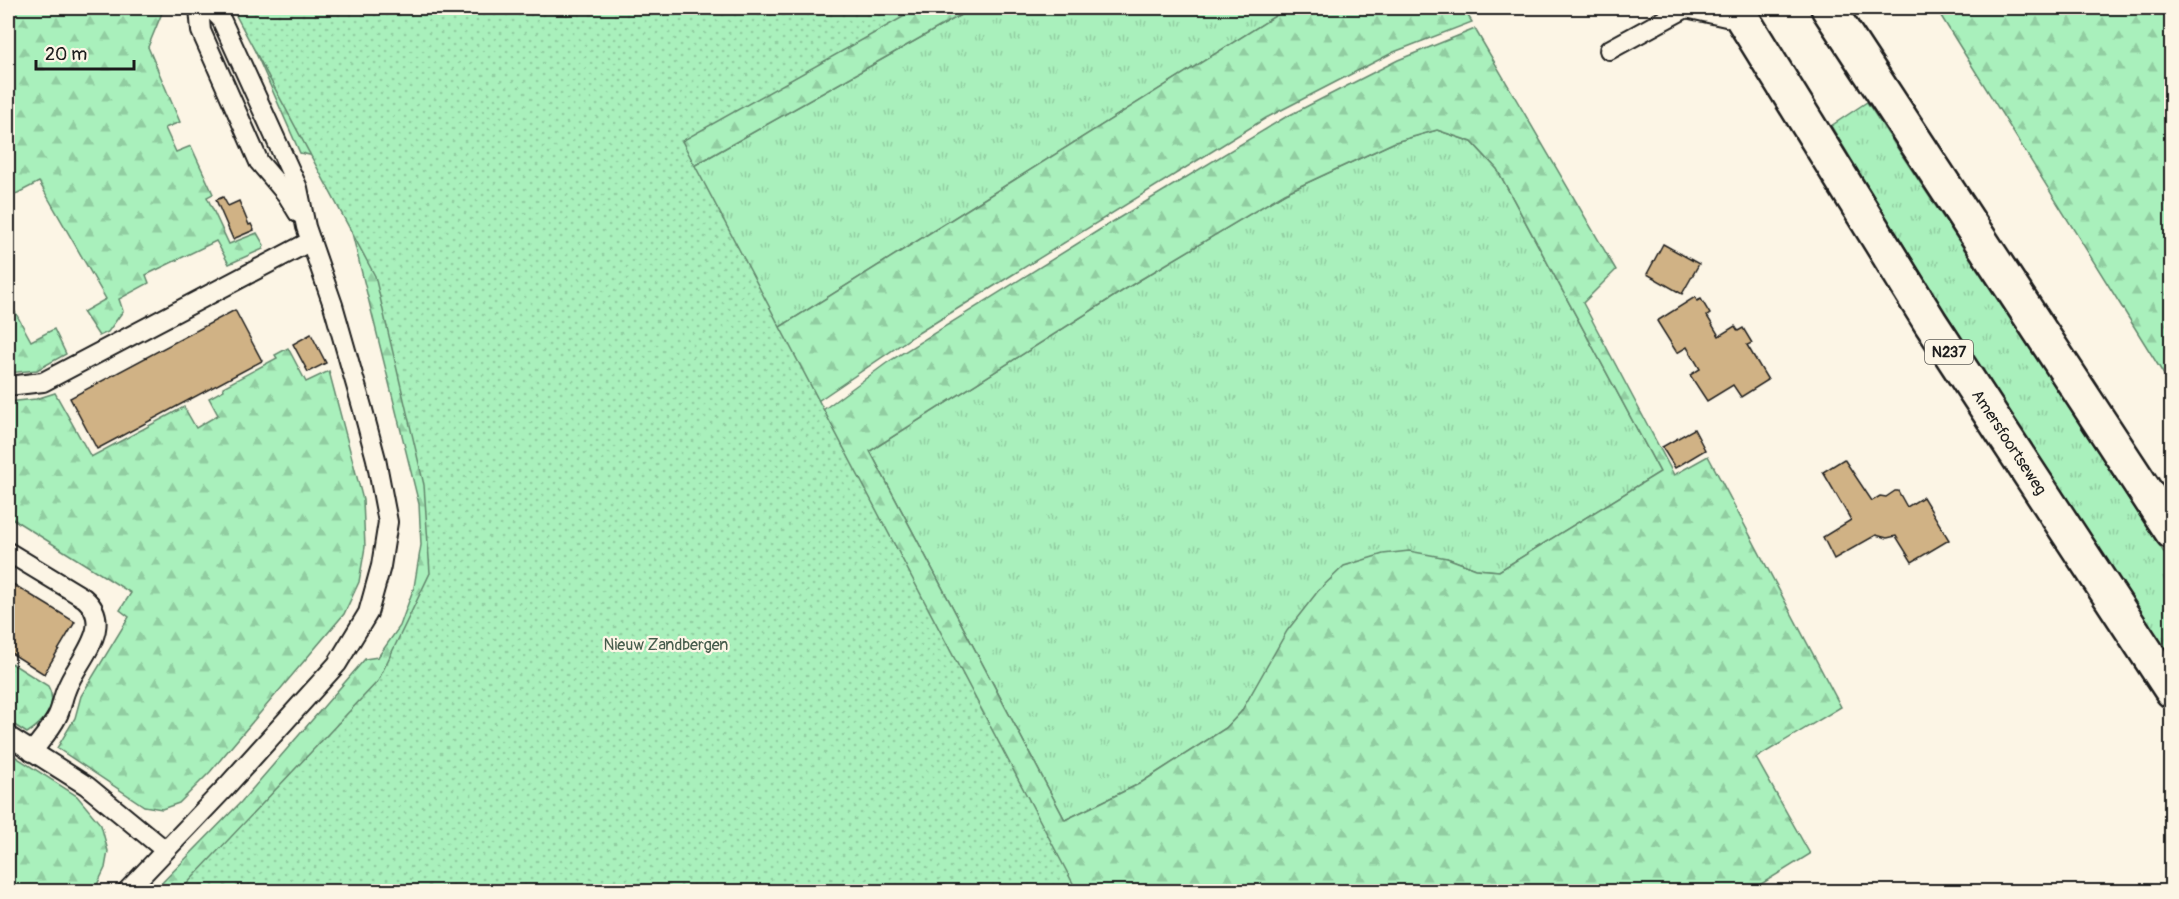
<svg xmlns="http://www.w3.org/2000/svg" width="2179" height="899" viewBox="0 0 2179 899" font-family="Pangolin,sans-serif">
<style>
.grass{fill:url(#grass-tufts);stroke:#62866c;stroke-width:1.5}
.forest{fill:url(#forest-firs);stroke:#62866c;stroke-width:1.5;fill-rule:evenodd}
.park{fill:url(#park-dots);stroke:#62866c;stroke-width:1.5}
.building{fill:#d0b285;stroke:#1c1c1c;stroke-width:1.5}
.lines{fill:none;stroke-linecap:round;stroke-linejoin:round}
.service-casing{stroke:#1c1c1c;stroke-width:22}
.primary-casing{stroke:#1c1c1c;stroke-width:38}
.service{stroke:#fcf5e5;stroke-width:18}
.primary{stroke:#fcf5e5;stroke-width:33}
.labels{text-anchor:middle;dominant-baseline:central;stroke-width:4.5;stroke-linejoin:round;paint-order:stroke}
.shield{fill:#fcf5e5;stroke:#5f5d58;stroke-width:1.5}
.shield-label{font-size:15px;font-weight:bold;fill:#1c1c1c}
.street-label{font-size:16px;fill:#1c1c1c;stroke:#fcf5e5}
.park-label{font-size:16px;fill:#465c4c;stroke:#fcf5e5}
</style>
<defs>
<pattern id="grass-tufts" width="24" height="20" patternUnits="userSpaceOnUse" patternTransform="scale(1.5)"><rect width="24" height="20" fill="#a9f0bc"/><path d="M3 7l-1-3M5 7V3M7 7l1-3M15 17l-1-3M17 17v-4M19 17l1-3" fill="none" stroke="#91cda1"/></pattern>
<pattern id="forest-firs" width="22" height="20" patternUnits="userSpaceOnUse" patternTransform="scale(1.5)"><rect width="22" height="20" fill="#a9f0bc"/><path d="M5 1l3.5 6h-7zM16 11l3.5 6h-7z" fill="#91cda1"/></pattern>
<pattern id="park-dots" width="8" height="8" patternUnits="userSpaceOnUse" patternTransform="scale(1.5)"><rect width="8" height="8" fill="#a9f0bc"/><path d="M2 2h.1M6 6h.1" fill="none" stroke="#91cda1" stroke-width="1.8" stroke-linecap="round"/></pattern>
</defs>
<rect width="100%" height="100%" fill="#fcf5e5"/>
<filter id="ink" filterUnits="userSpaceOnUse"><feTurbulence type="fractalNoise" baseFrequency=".0167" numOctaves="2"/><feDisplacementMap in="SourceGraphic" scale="12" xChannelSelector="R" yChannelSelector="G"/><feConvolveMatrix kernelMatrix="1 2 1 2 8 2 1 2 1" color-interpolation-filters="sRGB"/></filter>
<g filter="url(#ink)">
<g class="grass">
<path d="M973,8H1288L758,341L667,186L697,164Z"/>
<path d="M1867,102L2171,563V658C2052,485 1940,306 1831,126Z"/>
<path d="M1437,130L1472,142L1497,169L1660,472L1499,571L1476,569L1447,558L1263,675L1241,712L1226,728L1139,784L1065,820L870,451L1138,281L1285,193L1395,142Z"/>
</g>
<g class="forest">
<path d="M8,8H164L148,47L180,122L165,128L176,152L191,146L213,194L207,197L229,244L257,233L264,245L263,249L229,264L216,241L146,275L149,283L119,299L123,311L108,332L99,336L83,312L106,299L39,182L8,198Z"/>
<path d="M236,8H392C392,18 393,30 389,39C380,64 361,84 350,108C336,139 338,174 351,206L413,318L444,390L449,410L458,465L461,504V591L466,677L464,684L456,692L347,789L242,891L153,892L241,802L365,659L378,657L400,626L414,587L421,545L419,504L334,160L300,153Z"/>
<path d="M888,8H973L697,164L667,187L758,341L1288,8H1463L1472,22L1394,52L1266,118L915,335L806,409L409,282Z"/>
<path d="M1959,8H2171V386L1941,16Z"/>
<path d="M1475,29L1616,270L1583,303L1674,475L1708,456L1841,707L1756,758L1810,854L1750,891L255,892L739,472L888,362L1104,227L1284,118L1398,60ZM1437,130L1472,142L1497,169L1660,472L1499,571L1476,569L1447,558L1409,551L1383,554L1344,566L1318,591L1287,631L1241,712L1226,728L1139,784L1065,820L870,451L1138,281L1285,193L1395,142Z"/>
<path d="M8,299L31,341L54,329L66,354L37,370L8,373Z"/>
<path d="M288,348L306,382L329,371L363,500L365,547L359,582L344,614L210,772L179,803L162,809L144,806L57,748L75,718L81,696L129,617L120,610L131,593L8,516V402L36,399L55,393L91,457L184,407L196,428L218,415L209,398L224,390L223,387L277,358L275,355Z"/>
<path d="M8,661L48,686C59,706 43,723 27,733L8,721Z"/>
<path d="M8,752L77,796L101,825L108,851L105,868L94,891H8Z"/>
</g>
<path class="park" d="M232,8H919L682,141L1077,891H180L378,681L430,573L424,485L375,276Z"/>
<g class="building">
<path d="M223,197L228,206L239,201L249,225L251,224L254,230L233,239L216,200Z"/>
<path d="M1663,244L1699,264L1682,294L1647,274Z"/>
<path d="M1695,297L1697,301L1701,299L1710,314L1707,316L1719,336L1735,326L1738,331L1743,328L1752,343L1747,345L1768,380L1741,397L1733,385L1707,401L1690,375L1700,369L1687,347L1677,353L1657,321Z"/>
<path d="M235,310L262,361L97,449L70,398Z"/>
<path d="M311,334L326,363L308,372L293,344Z"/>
<path d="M1694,429L1705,450L1675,468L1662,447Z"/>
<path d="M1844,459L1872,501L1880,496L1886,497L1895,491H1898L1907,507L1923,497L1949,540L1912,562L1896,536L1887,538L1876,535L1834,559L1823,537L1851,520L1823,472Z"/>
<path d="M8,581L75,622L44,674L8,651Z"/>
</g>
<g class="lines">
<g class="service-casing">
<g id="service">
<path d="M199,8L201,31L259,162L287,195L298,213"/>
<path d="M1609,50L1686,8L1744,21"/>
<path d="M8,386L43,382L311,241"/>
<path d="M8,552L84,598C117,626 76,661 66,690C62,699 62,708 57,717C51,729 41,740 32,752"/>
<path d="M8,736L87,786L165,850"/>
<path d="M126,892L226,787L337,664L368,613L381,566L388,522L376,459L363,410L333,305L306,227L298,188L221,19L210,8"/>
</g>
</g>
<g class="primary-casing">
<g id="primary">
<path id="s1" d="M1736,8L1930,322L2172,691"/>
<path d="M1828,8L2172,532"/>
</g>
</g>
<use href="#service" class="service"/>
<use href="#primary" class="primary"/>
</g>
</g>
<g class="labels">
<rect class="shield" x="1925" y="340" width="48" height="24" rx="4.5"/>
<g class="shield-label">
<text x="1949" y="352">N237</text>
</g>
<g class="street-label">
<text stroke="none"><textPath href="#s1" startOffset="513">Amersfoortseweg</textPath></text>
</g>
<g class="park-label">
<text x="666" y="645">Nieuw Zandbergen</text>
</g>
</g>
<rect width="2179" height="899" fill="none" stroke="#fcf5e5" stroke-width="30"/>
<rect x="15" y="15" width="2149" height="869" fill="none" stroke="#1c1c1c" stroke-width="2" filter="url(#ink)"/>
<path d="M36 60v9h98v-9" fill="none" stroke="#1c1c1c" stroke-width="3"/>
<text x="45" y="60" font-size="18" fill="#1c1c1c" stroke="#fcf5e5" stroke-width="4.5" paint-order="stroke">20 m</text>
</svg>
